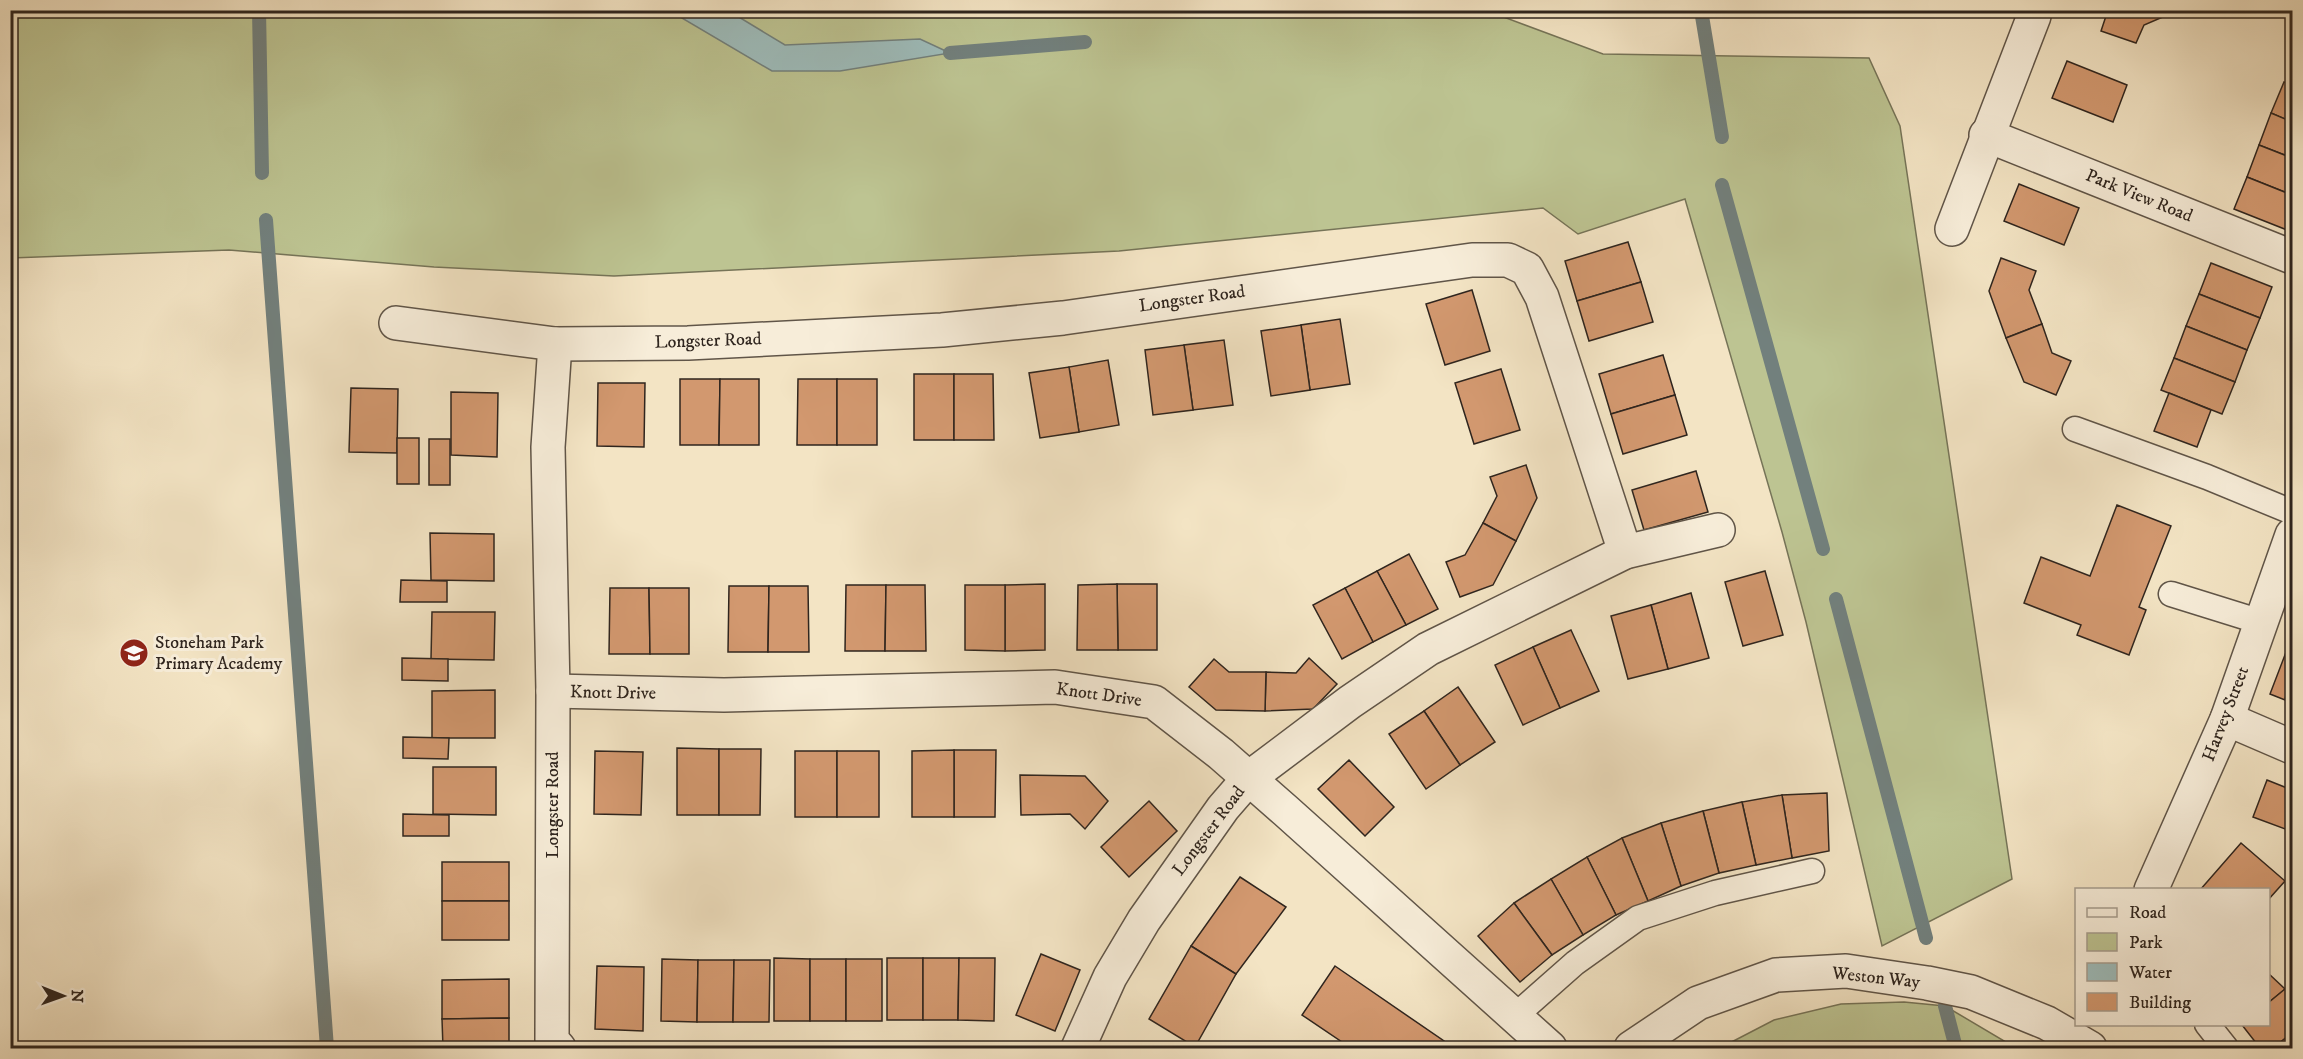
<svg xmlns="http://www.w3.org/2000/svg" width="2303" height="1059" viewBox="0 0 2303 1059" font-family="'IM FELL DW Pica',serif">
<style>
.green{fill:#bdc492;stroke:#767458;stroke-width:1.5}
.water{fill:#9ebdbc;stroke:#72807d;stroke-width:1.5}
.lines{fill:none;stroke-linecap:round;stroke-linejoin:round}
.stream{stroke:#72807d;stroke-width:14}
.building{fill:#d2986f;stroke:#2f251e;stroke-width:1.5}
.lane-casing{stroke:#605548;stroke-width:27}
.street-casing{stroke:#605548;stroke-width:36}
.lane{stroke:#f7edd9;stroke-width:24}
.street{stroke:#f7edd9;stroke-width:33}
.labels{text-anchor:middle;dominant-baseline:central;stroke-width:6;stroke-linejoin:round;paint-order:stroke}
.street-label{font-size:18px;fill:#2f251e;stroke:#f7edd9}
.poi-label{font-size:18px;fill:#2f251e;stroke:#f7edd9;text-anchor:start}
</style>
<rect width="100%" height="100%" fill="#f3e4c4"/>
<filter id="stains"><feTurbulence type="fractalNoise" baseFrequency=".00333" numOctaves="4"/><feColorMatrix values="0 0 0 0 .2 0 0 0 0 .09 0 0 0 0 .02 0 0 0 .5 -.17"/></filter>
<radialGradient id="worn" r=".72"><stop offset=".6" stop-color="#630" stop-opacity="0"/><stop offset="1" stop-color="#630" stop-opacity=".3"/></radialGradient>
<g class="green">
<path d="M1495,10L1498,15L1603,54L1869,58L1900,126L2012,879L1882,946L1806,622L1782,532L1685,199L1578,234L1543,208L1119,251L614,276L434,267L229,250L11,258L10,11Z"/>
<path d="M1904,1002L1945,1006L2016,1048H1720L1774,1020L1841,1004Z"/>
</g>
<path class="water" d="M670,11H729L785,45L920,39L950,53L840,71H772Z"/>
<g class="lines">
<g class="stream">
<path d="M259,10L262,173"/>
<path d="M1701,10L1722,137"/>
<path d="M950,53L1085,42"/>
<path d="M1722,185L1823,549"/>
<path d="M266,220L327,1048"/>
<path d="M1836,599L1926,938"/>
<path d="M1945,1006L1956,1048"/>
</g>
</g>
<g class="building">
<path d="M2108,10H2171L2172,13L2144,25L2136,43L2101,31Z"/>
<path d="M2067,61L2127,85L2113,122L2052,98Z"/>
<path d="M2284,82L2292,85V122L2271,113Z"/>
<path d="M2271,113L2292,122V158L2259,145Z"/>
<path d="M2259,145L2292,158V195L2247,177Z"/>
<path d="M2247,177L2292,195V232L2234,209Z"/>
<path d="M2019,184L2079,208L2064,245L2004,221Z"/>
<path d="M1628,242L1641,282L1577,301L1565,261Z"/>
<path d="M2001,258L2036,271L2029,290L2042,324L2006,338L1989,291Z"/>
<path d="M2211,263L2272,287L2260,318L2199,294Z"/>
<path d="M1641,282L1653,322L1589,341L1577,301Z"/>
<path d="M1472,290L1490,351L1445,365L1426,304Z"/>
<path d="M2199,294L2260,318L2247,350L2186,326Z"/>
<path d="M1340,319L1350,384L1310,390L1301,325Z"/>
<path d="M2042,324L2052,353L2071,361L2056,395L2024,382L2006,338Z"/>
<path d="M1301,325L1310,390L1271,396L1261,331Z"/>
<path d="M2186,326L2247,350L2235,382L2174,358Z"/>
<path d="M1224,340L1233,405L1193,410L1184,345Z"/>
<path d="M1184,345L1193,410L1153,415L1145,350Z"/>
<path d="M1663,355L1675,395L1611,414L1599,374Z"/>
<path d="M2174,358L2235,382L2222,414L2161,390Z"/>
<path d="M1108,360L1119,425L1079,432L1069,367Z"/>
<path d="M1069,367L1079,432L1040,438L1029,373Z"/>
<path d="M1501,369L1520,430L1474,444L1455,383Z"/>
<rect x="914" y="374" width="40" height="66"/>
<path d="M954,374H993L994,440H954Z"/>
<path d="M680,379H720L719,445H680Z"/>
<path d="M720,379H759V445H719Z"/>
<path d="M798,379H837V445H797Z"/>
<rect x="837" y="379" width="40" height="66"/>
<path d="M598,383H645L644,447L597,446Z"/>
<path d="M351,388L398,389L397,453L349,452Z"/>
<path d="M451,392L498,393L497,457L451,455Z"/>
<path d="M2169,393L2211,410L2197,447L2154,431Z"/>
<path d="M1675,395L1687,435L1623,454L1611,414Z"/>
<rect x="397" y="438" width="22" height="46"/>
<rect x="429" y="439" width="21" height="46"/>
<path d="M1526,465L1537,498L1516,541L1483,523L1497,496L1490,477Z"/>
<path d="M1696,471L1708,512L1644,530L1632,490Z"/>
<path d="M2117,505L2171,526L2139,607L2146,610L2129,655L2077,635L2081,625L2024,603L2041,557L2090,576Z"/>
<path d="M1483,523L1516,541L1493,585L1460,597L1446,562L1465,555Z"/>
<path d="M430,533L494,534V581L431,580Z"/>
<path d="M1409,554L1438,609L1406,625L1377,571Z"/>
<path d="M1377,571L1406,625L1373,642L1345,588Z"/>
<path d="M1765,571L1783,635L1743,646L1725,582Z"/>
<path d="M401,580L447,581V602H400Z"/>
<path d="M1045,584V650L1005,651V585Z"/>
<path d="M1117,584H1157V650H1118Z"/>
<path d="M1117,584L1118,650H1077L1078,585Z"/>
<path d="M846,585H886L885,651H845Z"/>
<path d="M886,585H925L926,651H885Z"/>
<path d="M965,585H1005V651L965,650Z"/>
<path d="M729,586H769L768,652H728Z"/>
<path d="M769,586H808L809,652H768Z"/>
<path d="M610,588H649L650,654H609Z"/>
<path d="M649,588H689V654H650Z"/>
<path d="M1345,588L1373,642L1342,659L1313,605Z"/>
<path d="M1691,593L1709,658L1668,669L1651,605Z"/>
<path d="M1651,605L1668,669L1628,679L1611,616Z"/>
<path d="M432,612H495L494,660L431,659Z"/>
<path d="M1571,630L1599,691L1560,708L1533,647Z"/>
<path d="M1533,647L1560,708L1523,725L1495,665Z"/>
<path d="M2288,647L2292,649V698L2286,695L2285,700L2270,694Z"/>
<path d="M402,658L448,659V681L402,680Z"/>
<path d="M1309,658L1337,684L1313,709L1265,711L1266,672L1296,673Z"/>
<path d="M1214,659L1229,672H1266L1265,711L1216,710L1189,687Z"/>
<path d="M1458,687L1495,742L1460,765L1424,711Z"/>
<path d="M495,690V738H432V691Z"/>
<path d="M1424,711L1460,765L1426,789L1389,734Z"/>
<path d="M403,737L449,738L448,759L403,758Z"/>
<path d="M677,748L719,749V815H677Z"/>
<path d="M719,749H761L760,815H719Z"/>
<path d="M954,750H996L995,817H954Z"/>
<path d="M954,750V817H912V751Z"/>
<path d="M595,751L643,752L641,815L594,814Z"/>
<rect x="795" y="751" width="42" height="66"/>
<rect x="837" y="751" width="42" height="66"/>
<path d="M1349,760L1394,807L1365,836L1318,789Z"/>
<path d="M433,767H496V815L433,814Z"/>
<path d="M1020,775L1085,776L1108,801L1085,829L1070,814L1021,815Z"/>
<path d="M2267,780L2292,790V819L2288,830L2253,817Z"/>
<path d="M1827,793L1829,851L1792,858L1782,795Z"/>
<path d="M1782,795L1792,858L1756,865L1742,802Z"/>
<path d="M1149,801L1177,831L1129,877L1101,847Z"/>
<path d="M1742,802L1756,865L1719,873L1703,811Z"/>
<path d="M1703,811L1719,873L1681,886L1661,823Z"/>
<path d="M403,814L449,815V836H403Z"/>
<path d="M1661,823L1681,886L1648,901L1622,838Z"/>
<path d="M1622,838L1648,901L1616,915L1587,857Z"/>
<path d="M2241,843L2285,881L2268,900V890H2200Z"/>
<path d="M1587,857L1616,915L1583,935L1551,879Z"/>
<rect x="442" y="862" width="67" height="39"/>
<path d="M1240,877L1286,907L1236,974L1191,946Z"/>
<path d="M1551,879L1583,935L1552,955L1514,903Z"/>
<rect x="442" y="901" width="67" height="39"/>
<path d="M1514,903L1552,955L1520,982L1478,936Z"/>
<path d="M1191,946L1236,974L1195,1047L1149,1019Z"/>
<path d="M1041,954L1080,970L1055,1031L1016,1015Z"/>
<path d="M774,958L810,959V1021H774Z"/>
<rect x="887" y="958" width="36" height="62"/>
<path d="M923,958H959L958,1020H923Z"/>
<path d="M959,958H995L994,1021L958,1020Z"/>
<path d="M662,959L698,960L697,1022L661,1021Z"/>
<rect x="810" y="959" width="36" height="62"/>
<rect x="846" y="959" width="36" height="62"/>
<path d="M698,960H734L733,1022H697Z"/>
<path d="M734,960H770L769,1022H733Z"/>
<path d="M597,966L644,967L643,1031L595,1029Z"/>
<path d="M1335,966L1444,1041L1439,1048H1351L1302,1015Z"/>
<path d="M2268,973L2285,989L2268,1003Z"/>
<path d="M509,979V1018L442,1019V980Z"/>
<path d="M2285,989L2292,1000V1033L2273,1048H2260L2242,1025L2268,1024V1003Z"/>
<path d="M509,1018V1048H443L442,1019Z"/>
<path d="M2292,1033V1048H2273Z"/>
</g>
<g class="lines">
<g class="lane-casing">
<g id="lane">
<path d="M2075,429L2207,477L2292,512"/>
<path d="M2171,594L2261,622"/>
<path d="M1515,1016L1575,963L1638,918L1715,893L1812,871"/>
<path d="M2207,1024L2226,1048"/>
</g>
</g>
<g class="street-casing">
<g id="street">
<path d="M1986,135L2292,257"/>
<path d="M1952,229L2034,16"/>
<path d="M396,323L555,344L688,343L942,330L1063,318L1472,260H1508L1527,269L1542,297L1625,552"/>
<path d="M555,344L548,447L553,691L552,1040L559,1048"/>
<path d="M553,691L724,695L1055,687L1154,702L1221,754L1286,811L1550,1048"/>
<path d="M2227,719L2292,747"/>
<path d="M2151,890L2227,719L2292,535"/>
<path d="M1078,1048L1110,977L1144,920L1223,808L1249,778L1350,702L1428,649L1625,552L1718,530"/>
<path d="M1631,1048L1698,1003L1776,975L1846,971L1927,983L1971,992L2047,1023L2090,1048"/>
</g>
</g>
<use href="#lane" class="lane"/>
<use href="#street" class="street"/>
</g>
<defs>
<g id="school-disc" transform="scale(1.5)"><circle r="9.5" fill="#8f2418" stroke="#f7edd9"/><path d="M0-5L7-2L0 1L-7-2ZM-4 1L0 2.5L4 1V4Q0 6-4 4Z" fill="#fff"/></g>
</defs>
<g fill-rule="evenodd">
<use href="#school-disc" x="134" y="653"/>
</g>
<g class="labels">
<g class="street-label">
<text transform="translate(2139 196) rotate(22)">Park View Road</text>
<text transform="translate(1192 299) rotate(-8)">Longster Road</text>
<text transform="translate(708 341) rotate(-2)">Longster Road</text>
<text transform="translate(613 693) rotate(1)">Knott Drive</text>
<text transform="translate(1099 695) rotate(8)">Knott Drive</text>
<text transform="translate(2226 714) rotate(-69)">Harvey Street</text>
<text transform="translate(553 805) rotate(-90)">Longster Road</text>
<text transform="translate(1209 831) rotate(-53)">Longster Road</text>
<text transform="translate(1876 978) rotate(6)">Weston Way</text>
</g>
<g class="poi-label">
<text x="155" y="643">Stoneham Park<tspan x="155" dy="21">Primary Academy</tspan></text>
</g>
</g>
<rect width="2303" height="1059" fill="none" stroke="#f3e4c4" stroke-width="36"/>
<rect x="12" y="12" width="2279" height="1035" fill="none" stroke="#2f251e" stroke-width="3"/>
<rect x="18" y="18" width="2267" height="1023" fill="none" stroke="#2f251e" stroke-width="1.5"/>
<rect x="2075" y="888" width="195" height="138" fill="#f7edd9" stroke="#a79d8e" stroke-width="1.5"/>
<rect x="2087" y="908" width="30" height="9" fill="#f7edd9" stroke="#a79d8e" stroke-width="1.5"/>
<text x="2129" y="918" font-size="18" fill="#2f251e">Road</text>
<rect x="2087" y="933" width="30" height="18" fill="#bdc492" stroke="#a79d8e" stroke-width="1.5"/>
<text x="2129" y="948" font-size="18" fill="#2f251e">Park</text>
<rect x="2087" y="963" width="30" height="18" fill="#9ebdbc" stroke="#a79d8e" stroke-width="1.5"/>
<text x="2129" y="978" font-size="18" fill="#2f251e">Water</text>
<rect x="2087" y="993" width="30" height="18" fill="#d2986f" stroke="#a79d8e" stroke-width="1.5"/>
<text x="2129" y="1008" font-size="18" fill="#2f251e">Building</text>
<g transform="translate(63 996) rotate(91)" stroke="#f7edd9" stroke-width="4.5" paint-order="stroke">
<path d="M0-4.5L10 22L0 15L-10 22Z" fill="#2f251e"/>
<text y="-9" font-size="16" font-weight="bold" text-anchor="middle" fill="#2f251e">N</text>
</g>
<rect width="100%" height="100%" filter="url(#stains)"/>
<rect width="100%" height="100%" fill="url(#worn)"/>
</svg>
